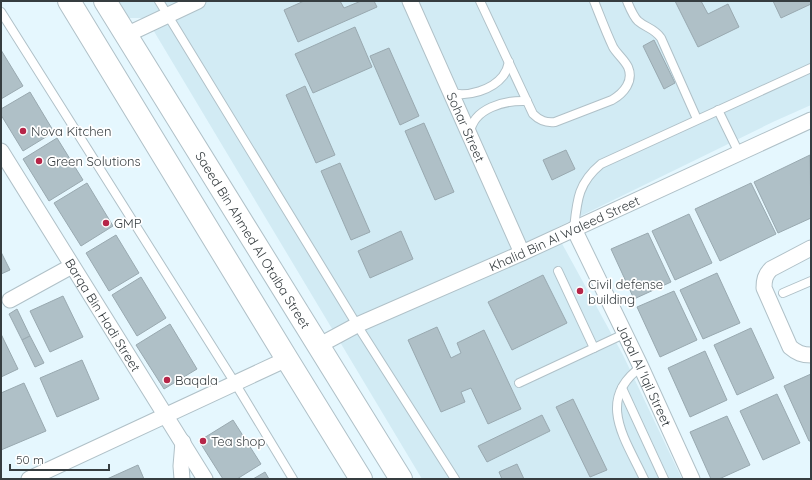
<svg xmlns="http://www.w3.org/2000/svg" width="812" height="480" viewBox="0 0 812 480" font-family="Quicksand,sans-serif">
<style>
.built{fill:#d2ebf4}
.building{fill:#afc0c7;stroke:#99a9b0}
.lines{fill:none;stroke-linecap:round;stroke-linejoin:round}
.lane-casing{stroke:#b0c1c8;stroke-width:10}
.street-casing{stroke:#b0c1c8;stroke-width:17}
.secondary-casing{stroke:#b0c1c8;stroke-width:24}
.lane{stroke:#fff;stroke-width:8}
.street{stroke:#fff;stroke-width:15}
.secondary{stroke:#fff;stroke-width:22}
.poi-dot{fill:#b62548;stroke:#fff;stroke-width:1.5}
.labels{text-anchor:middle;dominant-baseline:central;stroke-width:3.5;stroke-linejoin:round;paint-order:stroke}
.street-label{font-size:13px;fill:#363d40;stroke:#fff}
.poi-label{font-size:13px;fill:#363d40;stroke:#fff;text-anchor:start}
</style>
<rect width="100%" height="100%" fill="#e5f7fe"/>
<path class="built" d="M119,1H811V105L775,121L554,229L623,355L682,479H422L146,18H129Z"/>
<g class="building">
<path d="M304,1H340L344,8L361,1H374L377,7L298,42L284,10Z"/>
<path d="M675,1H701L708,14L728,4L739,27L698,47Z"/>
<path d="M773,1H811V4L781,18Z"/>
<path d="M355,27L372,67L313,93L295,54Z"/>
<path d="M654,40L675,83L664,89L643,46Z"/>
<path d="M389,48L419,116L400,125L370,56Z"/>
<path d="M1,50L23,86L1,99Z"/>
<path d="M305,86L335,155L316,163L286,95Z"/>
<path d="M30,92L54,132L23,151L1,115V109Z"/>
<path d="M424,123L454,192L435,200L405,131Z"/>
<path d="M57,138L83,180L49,201L23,159Z"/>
<path d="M566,150L575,169L552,180L543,160Z"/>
<path d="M810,155L811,218L778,233L754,182Z"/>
<path d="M340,163L370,232L351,240L321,171Z"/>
<path d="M87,183L113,226L81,246L54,203Z"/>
<path d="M751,183L776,234L720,261L695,209Z"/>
<path d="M689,214L712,263L675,280L652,231Z"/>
<path d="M401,231L413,259L370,278L358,251Z"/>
<path d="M648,233L671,282L634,299L611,249Z"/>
<path d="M116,235L139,273L109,291L86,253Z"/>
<path d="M1,252L10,270L1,274Z"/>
<path d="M717,273L740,323L703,339L680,290Z"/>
<path d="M543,275L567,323L512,350L488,302Z"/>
<path d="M141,277L166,318L137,336L112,295Z"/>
<path d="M674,291L697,340L660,357L637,307Z"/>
<path d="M63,296L83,337L50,352L30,311Z"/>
<path d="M17,309L30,336L22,340L9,314Z"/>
<path d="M170,324L197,369L164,389L136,345Z"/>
<path d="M437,327L451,358L461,353L457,343L484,330L521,409L488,424L471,388L461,392L465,402L441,412L408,340Z"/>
<path d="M751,328L774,378L737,395L714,345Z"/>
<path d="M1,334L18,369L1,377Z"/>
<path d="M30,336L44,363L35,367L22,340Z"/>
<path d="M705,351L727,400L690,417L668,368Z"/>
<path d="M82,360L99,399L57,417L40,378Z"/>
<path d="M811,374V441H809L784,386Z"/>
<path d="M24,383L46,431L1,450V393Z"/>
<path d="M777,394L800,443L763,460L740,411Z"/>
<path d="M573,399L607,470L590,477L556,407Z"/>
<path d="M542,415L550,431L487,462L478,446Z"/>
<path d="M727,416L750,465L719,479H711L690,432Z"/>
<path d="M233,420L261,464L237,479H223L199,441Z"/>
<path d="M517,464L524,479H502L499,472Z"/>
<path d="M138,465L144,479H107Z"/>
<path d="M265,472L269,479H253Z"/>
</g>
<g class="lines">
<g class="lane-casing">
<g id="lane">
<path d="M159,1L357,325L455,479"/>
<path d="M480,1L533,114C540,121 546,123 555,122L612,100C624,93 634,81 628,67C624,59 617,54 613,47C606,32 600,16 594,1"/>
<path d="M627,1C630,8 633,16 638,21C646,28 654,28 661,38L697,119"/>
<path d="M1,12L235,383L293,479"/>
<path d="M452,93C468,97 492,90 503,76C506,72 508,67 509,62"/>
<path d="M718,110L739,153"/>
<path d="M470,133C473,108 505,100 527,101"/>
<path d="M574,229C577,200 578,183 601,164L811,68"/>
<path d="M558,271L594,348"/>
<path d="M783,293L811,281"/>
<path d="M641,367C595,400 626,440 644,479"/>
<path d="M519,383L624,334"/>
<path d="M622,388L664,479"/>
</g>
</g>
<g class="street-casing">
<g id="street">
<path id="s1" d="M410,1L522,253"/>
<path d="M126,35L198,1"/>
<path id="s2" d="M1,151L205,479"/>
<path id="s3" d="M574,229L641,367L692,479"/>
<path d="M811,248L771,269C765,275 764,280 764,288L790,347C797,353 802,355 811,355"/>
<path d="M10,300L72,266"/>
<path id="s4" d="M318,346L357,325L522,253L811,120"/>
<path d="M29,479L287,359"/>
<path d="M182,479L181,466L183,442"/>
</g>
</g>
<g class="secondary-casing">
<g id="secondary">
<path d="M69,1L287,359L361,479"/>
<path id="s5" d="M105,1L401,479"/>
</g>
</g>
<use href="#lane" class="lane"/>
<use href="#street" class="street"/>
<use href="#secondary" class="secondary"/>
</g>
<g class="poi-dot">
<circle cx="23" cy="131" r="4"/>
<circle cx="39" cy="161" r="4"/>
<circle cx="106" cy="223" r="4"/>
<circle cx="580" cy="291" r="4"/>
<circle cx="167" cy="380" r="4"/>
<circle cx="203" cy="441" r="4"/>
</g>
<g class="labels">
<g class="street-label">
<text stroke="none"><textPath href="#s1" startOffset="138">Sohar Street</textPath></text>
<text stroke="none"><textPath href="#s4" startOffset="271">Khalid Bin Al Waleed Street</textPath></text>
<text stroke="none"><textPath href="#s5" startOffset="281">Saeed Bin Ahmed Al Otaiba Street</textPath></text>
<text stroke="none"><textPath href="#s2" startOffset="193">Barqa Bin Hadi Street</textPath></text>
<text stroke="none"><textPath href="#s3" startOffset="162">Jabal Al 'Iqil Street</textPath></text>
</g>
<g class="poi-label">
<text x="31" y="131">Nova Kitchen</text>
<text x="47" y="161">Green Solutions</text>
<text x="114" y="223">GMP</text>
<text x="588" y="284">Civil defense<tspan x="588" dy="15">building</tspan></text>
<text x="175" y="380">Baqala</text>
<text x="211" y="441">Tea shop</text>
</g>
</g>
<rect width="812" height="480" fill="none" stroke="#363d40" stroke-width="4"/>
<path d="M10 464v6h99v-6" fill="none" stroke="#363d40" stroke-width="2"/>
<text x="16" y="464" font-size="12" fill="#363d40" stroke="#ffffff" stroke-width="3" paint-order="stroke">50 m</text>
</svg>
